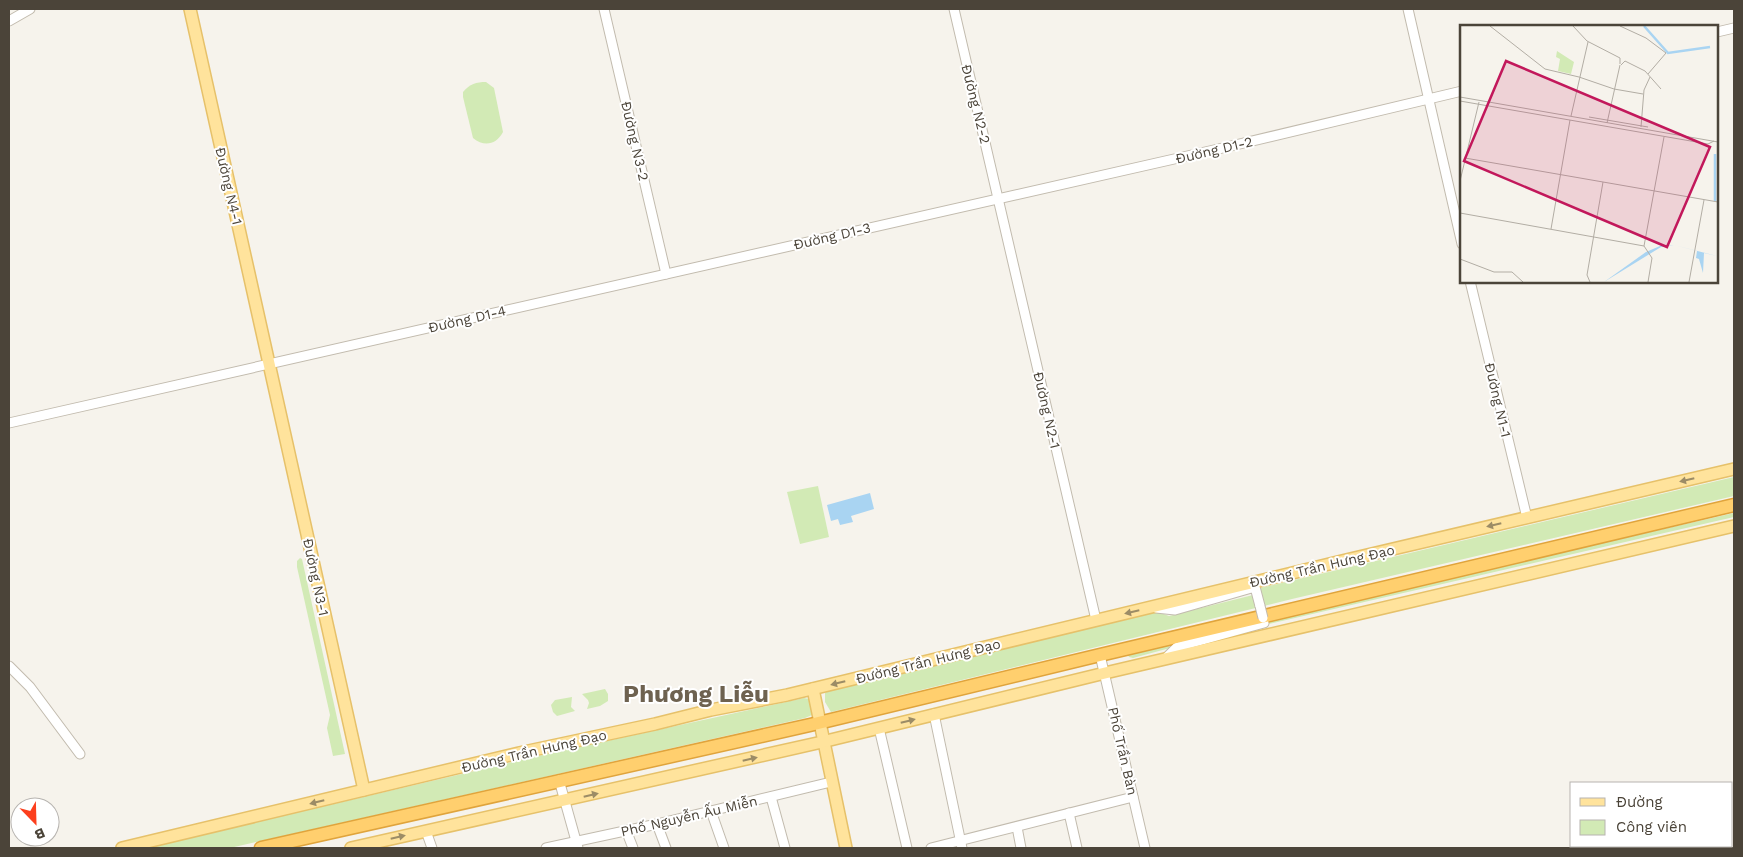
<svg xmlns="http://www.w3.org/2000/svg" width="1743" height="857" viewBox="0 0 1743 857" font-family="'Work Sans',sans-serif">
<style>
.green{fill:#d2eab5}
.water{fill:#a9d4f2}
.lines{fill:none;stroke-linecap:round;stroke-linejoin:round}
.minor-casing{stroke:#c2bbae;stroke-width:11}
.major-casing{stroke:#e6c16a;stroke-width:14}
.highway-casing{stroke:#e0a43c;stroke-width:15}
.minor{stroke:#fff;stroke-width:9}
.major{stroke:#ffe39c;stroke-width:11}
.highway{stroke:#ffcf6e;stroke-width:12}
.minor-bridge-casing{stroke:#c2bbae;stroke-width:11;stroke-linecap:butt}
.minor-bridge{stroke:#fff;stroke-width:9}
.oneway{fill:#9c8c66}
.labels{text-anchor:middle;dominant-baseline:central;stroke-width:4;stroke-linejoin:round;paint-order:stroke}
.street-label{font-size:14px;fill:#4b4439;stroke:#fff}
.town-label{font-size:24px;font-weight:bold;fill:#6e6250;stroke:#fff}
.inset-river{fill:none;stroke:#a9d4f2;stroke-width:2.5}
.inset-road{fill:none;stroke:#b2ada4;stroke-width:1}
.view{fill:#c2185b;fill-opacity:0.15;stroke:#c2185b;stroke-width:2.5}
.inset-edge{fill:none;stroke:#4b4439;stroke-width:2.5}
</style>
<rect width="100%" height="100%" fill="#f6f3ec"/>
<g class="green">
<path d="M486,82L494,88L503,132C496,145 484,147 473,138L463,97V92C470,84 476,82 486,82Z"/>
<path d="M1734,477V496L1292,599L831,712L825,702V693L828,691L1158,612L1169,616L1261,593L1260,588Z"/>
<path d="M818,486L829,537L800,544L787,492Z"/>
<path d="M1734,513V517L1269,624L1268,619Z"/>
<path d="M300,558L302,559L345,754L333,756L327,728L330,715L297,567V561Z"/>
<path d="M1169,645L1170,648L1133,658L1129,657L1127,654Z"/>
<path d="M605,689L608,694V701L600,706L587,709L589,703L588,700L582,694Z"/>
<path d="M572,697L571,707L575,711L557,716L553,712L551,705L555,700Z"/>
<path d="M804,698L809,699L812,715L805,718L230,848H145L547,754Z"/>
</g>
<path class="water" d="M870,493L874,509L851,516L853,522L840,525L838,519L831,521L827,505Z"/>
<g class="lines">
<g class="minor-casing">
<g id="minor">
<path d="M604,9L666,274"/>
<path d="M954,9L1096,620"/>
<path d="M1408,9L1462,244"/>
<path d="M9,21L30,9"/>
<path d="M1717,32L1734,28"/>
<path d="M1470,281L1527,518"/>
<path d="M9,423L1227,147L1462,91"/>
<path d="M1156,608L1175,610L1255,587L1260,606"/>
<path d="M1100,655L1145,848"/>
<path d="M1165,659L1177,647L1264,623L1263,618"/>
<path d="M9,666L30,687L80,754"/>
<path d="M934,714L962,848"/>
<path d="M879,728L907,848"/>
<path d="M559,780L578,848"/>
<path d="M771,797L785,848"/>
<path d="M711,811L724,848"/>
<path d="M1069,813L1077,848"/>
<path d="M657,824L666,848"/>
<path d="M1017,827L1021,848"/>
<path d="M626,830L633,848"/>
<path d="M426,831L432,848"/>
<path d="M546,848L657,824L831,782"/>
<path d="M931,848L1133,797"/>
</g>
</g>
<g class="major-casing">
<g id="major">
<path d="M190,9L364,790"/>
<path d="M813,689L846,848"/>
<path d="M122,848L519,753L655,724L711,710L787,695L1346,560L1734,469"/>
<path d="M351,848L822,742L1105,673L1734,526"/>
</g>
</g>
<g class="highway-casing">
<path id="highway" d="M261,848L810,725L1100,655L1734,505"/>
</g>
<use href="#minor" class="minor"/>
<use href="#major" class="major"/>
<use href="#highway" class="highway"/>
<g class="minor-bridge-casing">
<path id="minor-bridge" d="M1260,606L1263,618"/>
</g>
<use href="#minor-bridge" class="minor-bridge"/>
</g>
<defs><path id="oneway-solid" d="M-6-.8H1V-3.2L6.5 0L1 3.2V.8H-6Z" transform="scale(1.25)"/></defs>
<g class="oneway">
<use href="#oneway-solid" transform="translate(1687 480) rotate(167)"/>
<use href="#oneway-solid" transform="translate(1494 525) rotate(167)"/>
<use href="#oneway-solid" transform="translate(1132 612) rotate(167)"/>
<use href="#oneway-solid" transform="translate(838 683) rotate(166)"/>
<use href="#oneway-solid" transform="translate(908 721) rotate(-14)"/>
<use href="#oneway-solid" transform="translate(750 759) rotate(-13)"/>
<use href="#oneway-solid" transform="translate(591 795) rotate(-13)"/>
<use href="#oneway-solid" transform="translate(317 802) rotate(166)"/>
<use href="#oneway-solid" transform="translate(398 837) rotate(-13)"/>
</g>
<g class="labels">
<g class="street-label">
<text transform="translate(976 104) rotate(76)">Đường N2-2</text>
<text transform="translate(635 141) rotate(77)">Đường N3-2</text>
<text transform="translate(1214 150) rotate(-13)">Đường D1-2</text>
<text transform="translate(229 186) rotate(77)">Đường N4-1</text>
<text transform="translate(832 236) rotate(-13)">Đường D1-3</text>
<text transform="translate(467 319) rotate(-13)">Đường D1-4</text>
<text transform="translate(1498 400) rotate(77)">Đường N1-1</text>
<text transform="translate(1047 410) rotate(77)">Đường N2-1</text>
<text transform="translate(1322 566) rotate(-13)">Đường Trần Hưng Đạo</text>
<text transform="translate(316 577) rotate(78)">Đường N3-1</text>
<text transform="translate(928 661) rotate(-14)">Đường Trần Hưng Đạo</text>
<text transform="translate(534 751) rotate(-13)">Đường Trần Hưng Đạo</text>
<text transform="translate(1123 751) rotate(77)">Phố Trần Bàn</text>
<text transform="translate(689 816) rotate(-13)">Phố Nguyễn Ấu Miễn</text>
</g>
<g class="town-label">
<text x="696" y="694">Phương Liễu</text>
</g>
</g>
<g transform="translate(1460 25)">
<rect width="258" height="258" fill="#f6f3ec"/>
<path d="M97,26L114,37L111,49L98,46L100,34L96,32Z" fill="#d2eab5"/>
<path d="M214,220L257,231L244,228L243,248L239,234L236,233L237,226L214,220L201,222L144,257L186,227L200,221Z" fill="#a9d4f2"/>
<path class="inset-river" d="M184,1L208,28L250,22M255,129V176"/>
<path class="inset-road" d="M30,1L85,44L119,52L154,64L183,69M113,1L127,16L160,33V39M160,1L186,13L206,28L188,49M161,40L165,36L185,46L201,64M0,72L258,117M0,76L248,119L254,116M111,91L128,17M129,92L188,102M147,98L160,40M181,102L184,65L190,52M5,133L258,177M0,156L19,77M0,188L184,221M91,204L110,95M184,221L204,112M184,221L192,233L188,257M0,234L34,247H52L63,257M130,257L127,250L143,157M229,257L244,175"/>
<path class="view" d="M46,36L250,122L207,222L4,136Z"/>
<rect width="258" height="258" class="inset-edge"/>
</g>
<rect width="1743" height="857" fill="none" stroke="#4b4439" stroke-width="20"/>
<rect x="1570" y="782" width="162" height="65" fill="#ffffff" stroke="#b7b4b0"/>
<rect x="1580" y="798" width="25" height="8" fill="#ffe39c" stroke="#b7b4b0"/>
<text x="1616" y="807" font-size="15" fill="#4b4439">Đường</text>
<rect x="1580" y="820" width="25" height="15" fill="#d2eab5" stroke="#b7b4b0"/>
<text x="1616" y="832" font-size="15" fill="#4b4439">Công viên</text>
<g transform="translate(35 822) rotate(157)"><circle r="24" fill="#ffffff" stroke="#b7b4b0"/>
<path d="M0-4L9 19L0 12L-9 19Z" fill="#fc3f1d"/>
<text y="-8" font-size="14" font-weight="bold" text-anchor="middle" fill="#4b4439">B</text>
</g>
</svg>
